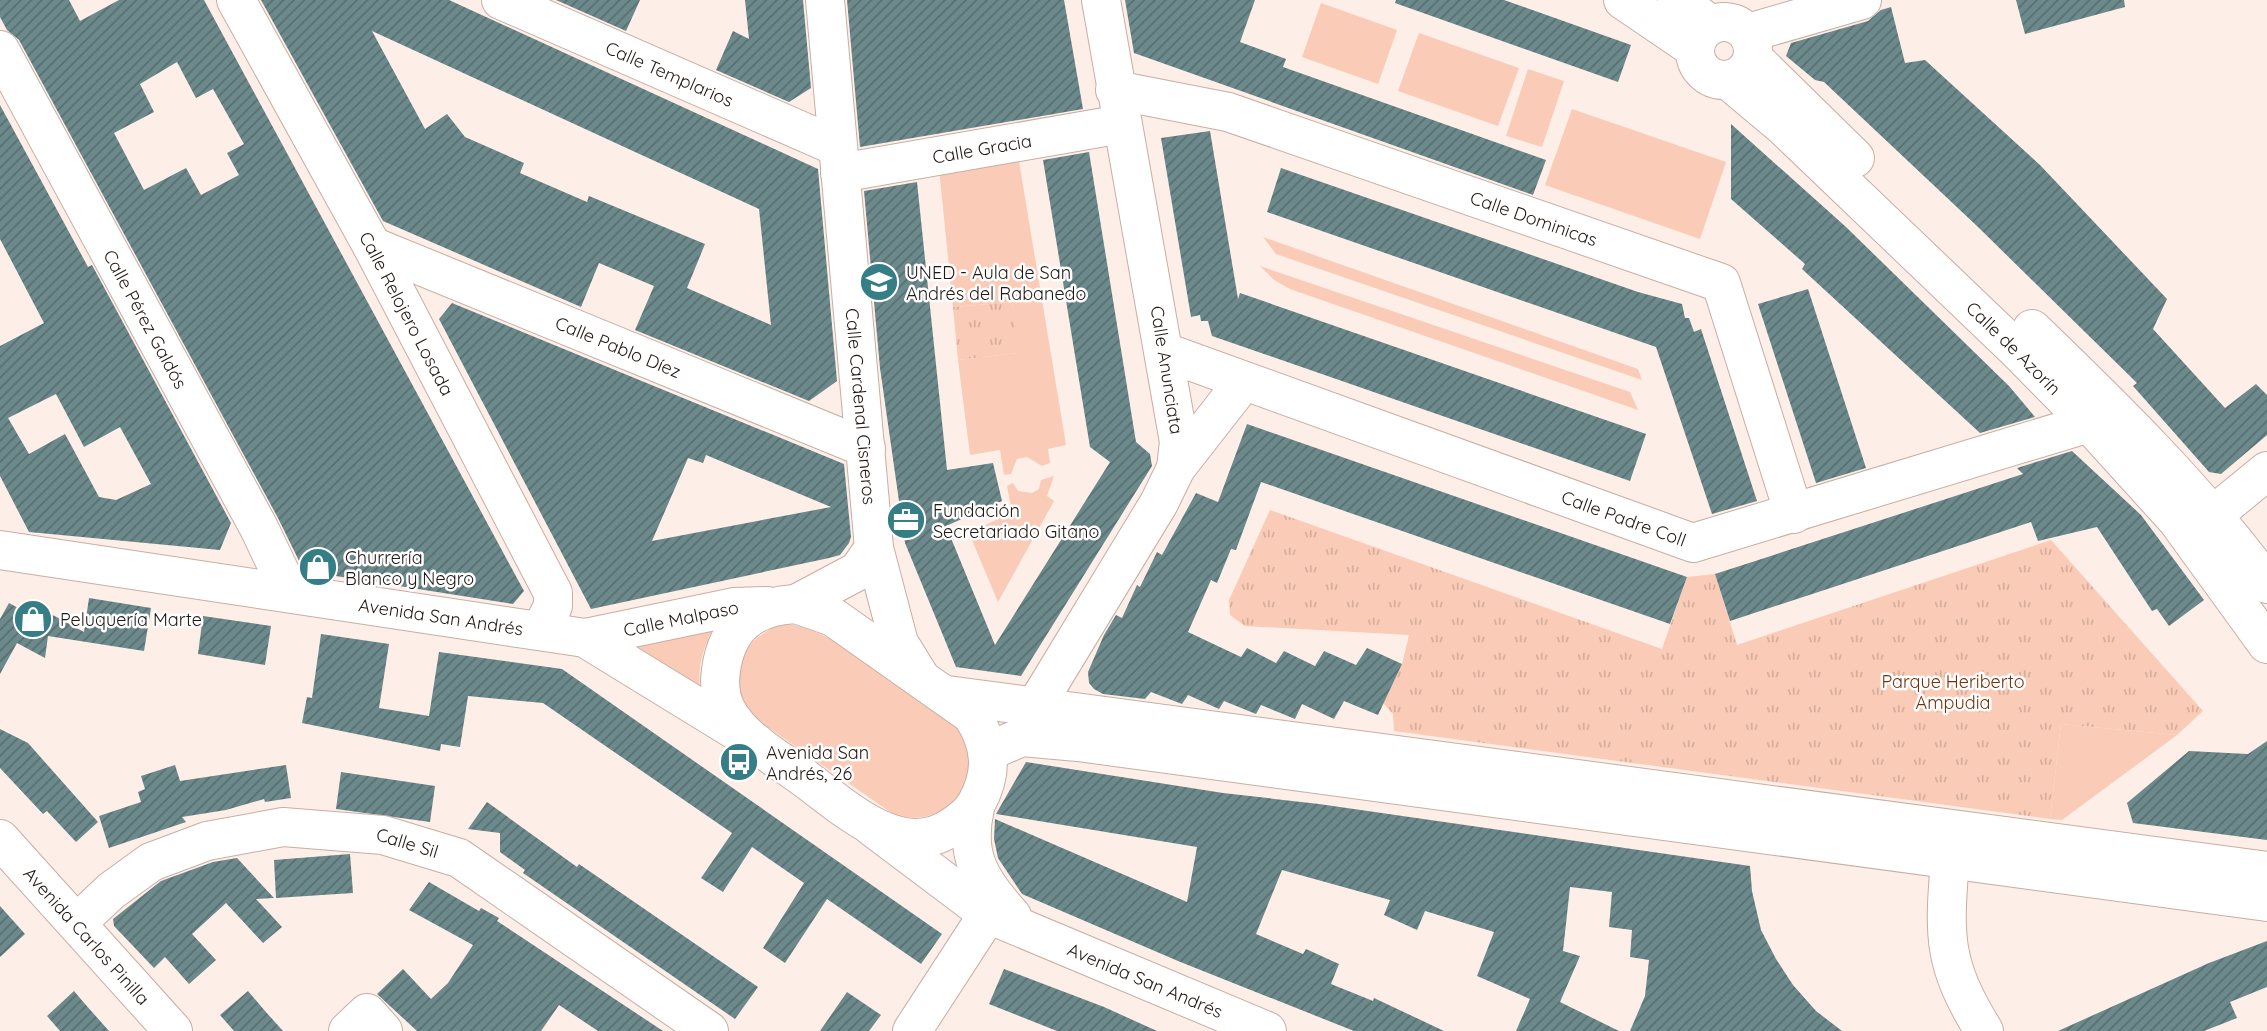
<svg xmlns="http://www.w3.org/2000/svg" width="2267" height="1031" viewBox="0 0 2267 1031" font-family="Quicksand,sans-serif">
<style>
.grass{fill:#facbb7}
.park{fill:url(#park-tufts)}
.building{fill:url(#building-hatch);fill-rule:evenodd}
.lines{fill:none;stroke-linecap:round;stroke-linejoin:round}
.minor-casing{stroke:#c7aea3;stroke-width:40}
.major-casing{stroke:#c7aea3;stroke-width:40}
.minor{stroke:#fff;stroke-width:38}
.major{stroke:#fff;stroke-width:38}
.labels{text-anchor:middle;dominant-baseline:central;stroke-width:5;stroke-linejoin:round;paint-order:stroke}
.street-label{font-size:18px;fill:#211814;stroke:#fff}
.poi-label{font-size:18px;fill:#211814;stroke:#fff;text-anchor:start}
.park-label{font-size:18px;fill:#72310d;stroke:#fff}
</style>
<defs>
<pattern id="park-tufts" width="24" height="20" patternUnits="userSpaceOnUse" patternTransform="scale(1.75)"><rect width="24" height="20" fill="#facbb7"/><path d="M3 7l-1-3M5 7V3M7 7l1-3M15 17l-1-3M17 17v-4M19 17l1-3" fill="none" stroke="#d6ae9c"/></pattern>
<pattern id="building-hatch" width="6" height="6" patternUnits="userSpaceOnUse" patternTransform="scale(1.75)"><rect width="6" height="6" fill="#6c898c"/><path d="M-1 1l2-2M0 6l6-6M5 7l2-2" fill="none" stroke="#586f71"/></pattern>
</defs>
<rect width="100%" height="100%" fill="#feeee8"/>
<g class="grass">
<path d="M1321,3L1397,30L1378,84L1302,57Z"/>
<path d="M1419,33L1519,68L1498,126L1398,91Z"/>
<path d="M1528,69L1564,81L1542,147L1506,136Z"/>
<path d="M1572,109L1726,162L1700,239L1545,185Z"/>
<path d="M1018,155L1066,445L1048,449L1050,463L1042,466L1027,457L1017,459L1011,474L1004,475L1000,450L970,455L958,360L1018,353L1012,302L953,307L939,168Z"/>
<path d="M1263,237L1638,369L1642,380L1276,254Z"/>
<path d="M1260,266L1630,392L1638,410L1290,289L1274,280Z"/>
<path d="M1054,476L1047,496L1054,501L998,602L969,533L1012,512L1007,486L1013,483L1018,491L1032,493L1039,489L1041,480Z"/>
<path d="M716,623C701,653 696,667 702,701L624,642Z"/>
<path d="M782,624C828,622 917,699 957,727C990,775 953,828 896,816L750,715C746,707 740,699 738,690C730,658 755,634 782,624Z"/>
<path d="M2061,724L2177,735L2062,820L2050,819Z"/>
</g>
<g class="park">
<path d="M1012,302L1019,353L958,360L953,307Z"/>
<path d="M1270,510L1662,649L1687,577L1715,574L1737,645L2051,540L2203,711L2177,735L2061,724L2050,819L1394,731L1393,714L1383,703L1402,664L1409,635L1245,626L1230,615L1229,600Z"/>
</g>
<g class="building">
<path d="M0,0H69L80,21L119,0H204L524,591L513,604L304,571L278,518L19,40L7,30L0,17ZM177,62L196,98L213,89L244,144L227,153L239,175L201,195L186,168L144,190L114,133L154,112L140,84Z"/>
<path d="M261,0H449L818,169L837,381L809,401L635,330L654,286L599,263L581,307L383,221ZM372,31L759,209L771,325L687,288L705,244L589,196L587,202L520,173L524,163L465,137L447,114L425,129Z"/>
<path d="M556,0H640L626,31Z"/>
<path d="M745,0H803L811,88L789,102L716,70L733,31L749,39Z"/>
<path d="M847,0H1064L1083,109L860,147Z"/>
<path d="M1125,0H1255L1240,42L1286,59L1283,67L1546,160L1533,195L1134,53Z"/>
<path d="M1396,0H1504L1631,45L1618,82L1395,3Z"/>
<path d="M2016,0H2124L2125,7L2025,34Z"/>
<path d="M1891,7L1905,63L1925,60L2040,165L2167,299L2153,329L2225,408L2256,384L2267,395V435L2221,474L2209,472L2133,386L2137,383L1978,227L1824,82L1815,80L1786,56L1791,43L1868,21L1881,10Z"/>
<path d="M0,105L88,267L92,265L231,523L220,550L29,532L0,476V346L44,323L0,239ZM56,394L84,447L120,427L151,484L116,500L99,497L65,434L29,454L8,418Z"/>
<path d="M1731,124L1846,227L2009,386L2035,417L1980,433L1802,269L1805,264L1731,199Z"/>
<path d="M1210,131L1238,299L1240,293L1646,434L1630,481L1212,336L1208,321H1201L1200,315L1191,317L1161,138Z"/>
<path d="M1089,152L1136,442L1150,454L1152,466L1021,676L956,667L905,543L880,368L864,191L917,182L947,470L993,463L1002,501L946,526L995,645L1110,462L1090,447L1043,160Z"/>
<path d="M1281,168L1638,292L1682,304L1685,318H1689L1694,332L1701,329L1757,501L1712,514L1656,347L1267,212Z"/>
<path d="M1808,289L1866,468L1816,483L1758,304Z"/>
<path d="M452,303L844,464L851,537L849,543L840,555L829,558L591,609L439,319ZM706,455L831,507L652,541L688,458L703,463Z"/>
<path d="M1247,424L1687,577L1670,624L1261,482L1236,550L1231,549L1217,583L1211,580L1188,632L1241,657L1247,648L1276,663L1284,651L1315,666L1324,651L1356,665L1367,648L1402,664L1378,715L1344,701L1334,719L1302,704L1295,719L1261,705L1256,714L1224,701L1219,709L1188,695L1182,704L1151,692L1145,699L1103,694L1094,689L1089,683L1088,672L1104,635L1116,615L1122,618L1137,585L1140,587L1157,552L1162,555L1196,493L1218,502Z"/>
<path d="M2072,451L2141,515L2204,600L2169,626L2157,609L2152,611L2097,527L2038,541L2031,522L1730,621L1715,574L2023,474L2017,468Z"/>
<path d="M89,598L151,608L144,651L48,636L45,658L17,643L0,674V619L9,603L22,610L24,606L36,612L38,607L84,632Z"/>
<path d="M203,616L271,626L265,665L198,654Z"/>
<path d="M321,634L389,644L379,708L429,716L439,652L562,669L942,934L921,964L827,899L785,963L763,948L804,883L752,847L723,892L701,878L732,833L543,703L468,696L460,747L441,744L440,751L302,723L307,697L312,698Z"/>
<path d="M0,729L28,743L98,822L76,842L47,811L43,814L0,768Z"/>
<path d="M2267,741V840L2133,823L2127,803L2189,751L2248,754Z"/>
<path d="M1026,762L1223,793L1319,804L1750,866L1752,891L1761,930L1776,959L1793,985L1816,1011L1842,1031H1630L1645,996L1649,960L1630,957L1632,930L1609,927L1612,892L1570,887L1563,951L1580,956L1560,1002L1619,1031H1516L1530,999L1477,976L1494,932L1425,911L1417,930L1384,915L1390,900L1282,870L1256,934L1303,954L1306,949L1339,964L1331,984L1373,1001L1374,998L1444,1031H1354L1178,961L1022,894L998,858L994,839L995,819L1187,902L1197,847L996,814Z"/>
<path d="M175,765L180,781L286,765L291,798L265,802L264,799L226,810L182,817L186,822L109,848L99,816L141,802L138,792L145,789L141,776Z"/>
<path d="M341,772L435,786L430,822L336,809Z"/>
<path d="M487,802L577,867L579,864L758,987L735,1019L523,873L525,870L500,852V833L468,829Z"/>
<path d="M350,854L353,893L276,898L274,860Z"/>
<path d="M237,858L274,898L256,899L282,927L263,943L226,903L192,934L216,960L189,984L165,957L154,968L114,926L113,919L161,881L213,862Z"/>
<path d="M429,882L479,911L481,908L499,918L497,921L663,1031H598L559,1005L541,1031H417L377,994L403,969L431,999L448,983L473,945L409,910Z"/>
<path d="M0,906L25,934L0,957Z"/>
<path d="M2267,941V987L2230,1002L2237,1018L2204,1031H2058L2209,963Z"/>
<path d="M1004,969L1104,1007L1157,1031H1057L989,1004Z"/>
<path d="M74,991L85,1004L109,1031H60L47,1016Z"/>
<path d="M248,991L265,1011L283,1031H234L220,1015Z"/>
<path d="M847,992L881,1015L869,1031H820Z"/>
</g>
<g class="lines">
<g class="minor-casing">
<g id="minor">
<path id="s1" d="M236,0L372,246L553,593V606L541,630"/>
<path id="s2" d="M501,0L838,147"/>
<path id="s3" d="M825,0L874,548L899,643L920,677"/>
<path d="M1748,33L1862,0"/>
<path id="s4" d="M0,50L259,528L289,591"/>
<path id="s5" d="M1115,90L1228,112L1721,283L1794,514"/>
<path id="s6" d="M840,173L1122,124"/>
<path id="s7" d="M372,246L866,448"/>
<path id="s8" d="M1165,352L1693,543L2089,423"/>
<path d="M1176,468L1244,381"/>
<path d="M2213,515L2267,471"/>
<path d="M796,604L858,571L874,548"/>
<path d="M1035,707L1159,503L1176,468L1179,442L1101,0"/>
<path d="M975,808C964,855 980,881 1012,916"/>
<path id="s9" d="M871,826L988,914L1267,1031"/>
<path id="s10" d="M0,839L173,1031"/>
<path d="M1950,859C1944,936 1942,963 1984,1031"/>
<path id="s11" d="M77,923L111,891L151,862L207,841L283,827L383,835L459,858L709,1031"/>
<path d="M348,1031L367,1013L383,1031"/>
<path d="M912,1031L988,914"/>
</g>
</g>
<g class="major-casing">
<g id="major">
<path d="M1623,0L1695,49"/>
<path d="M1677,0L1710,24"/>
<circle cx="1724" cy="51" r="29"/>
<path d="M1753,58L1855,158"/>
<path id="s12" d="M1728,80L1784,127L2015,348L2089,423L2177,520L2267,644"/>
<path d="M2032,329C2115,409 2199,491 2267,584"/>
<path id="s13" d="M0,550L585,638L756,743"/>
<path d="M796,604L833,617L972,715C991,745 994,772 976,804C971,813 962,820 953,826C901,863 843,806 803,777C777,758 743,740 727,711C720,698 719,684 721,670C727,626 753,606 796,604Z"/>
<path id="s14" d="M585,638L734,607L767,606"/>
<path d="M947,695L2267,871"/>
<path d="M989,751L1022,737L1078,742L2267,902"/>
</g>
</g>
<use href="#minor" class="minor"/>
<use href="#major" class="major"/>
</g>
<defs>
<g id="university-disc" transform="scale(2.0125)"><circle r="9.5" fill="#367e85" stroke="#fff"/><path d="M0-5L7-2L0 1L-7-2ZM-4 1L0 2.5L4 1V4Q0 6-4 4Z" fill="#fff"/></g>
<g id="office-disc" transform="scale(2.0125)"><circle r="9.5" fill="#367e85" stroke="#fff"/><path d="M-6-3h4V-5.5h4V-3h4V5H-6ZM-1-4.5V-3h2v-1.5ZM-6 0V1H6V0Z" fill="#fff"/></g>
<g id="shop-disc" transform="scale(2.0125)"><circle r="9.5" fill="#367e85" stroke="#fff"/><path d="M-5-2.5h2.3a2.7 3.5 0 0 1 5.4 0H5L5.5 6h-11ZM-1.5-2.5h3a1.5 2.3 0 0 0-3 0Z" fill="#fff"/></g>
<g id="bus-disc" transform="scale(2.0125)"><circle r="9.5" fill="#367e85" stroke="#fff"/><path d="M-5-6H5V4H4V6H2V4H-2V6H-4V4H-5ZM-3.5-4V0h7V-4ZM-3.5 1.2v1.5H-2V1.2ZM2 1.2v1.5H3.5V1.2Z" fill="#fff"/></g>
</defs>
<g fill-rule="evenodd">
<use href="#university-disc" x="879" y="282"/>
<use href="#office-disc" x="906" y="520"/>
<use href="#shop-disc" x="318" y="567"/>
<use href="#shop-disc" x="33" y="619"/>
<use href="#bus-disc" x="739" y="762"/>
</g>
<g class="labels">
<g class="street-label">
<text stroke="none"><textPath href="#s2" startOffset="184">Calle Templarios</textPath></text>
<text stroke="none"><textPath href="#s6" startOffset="144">Calle Gracia</textPath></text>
<text stroke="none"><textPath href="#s5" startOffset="439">Calle Dominicas</textPath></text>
<text stroke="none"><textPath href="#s1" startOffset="357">Calle Relojero Losada</textPath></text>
<text stroke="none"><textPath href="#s4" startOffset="306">Calle Pérez Galdós</textPath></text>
<text stroke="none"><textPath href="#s7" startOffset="266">Calle Pablo Díez</textPath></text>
<text stroke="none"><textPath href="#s12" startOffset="392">Calle de Azorín</textPath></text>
<text transform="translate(1167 370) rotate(81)">Calle Anunciata</text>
<text stroke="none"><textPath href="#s3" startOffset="408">Calle Cardenal Cisneros</textPath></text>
<text stroke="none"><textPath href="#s8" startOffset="488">Calle Padre Coll</textPath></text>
<text stroke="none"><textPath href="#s13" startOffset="446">Avenida San Andrés</textPath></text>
<text stroke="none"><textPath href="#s14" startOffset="98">Calle Malpaso</textPath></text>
<text stroke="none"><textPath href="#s11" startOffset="359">Calle Sil</textPath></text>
<text stroke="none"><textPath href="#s10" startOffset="130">Avenida Carlos Pinilla</textPath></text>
<text stroke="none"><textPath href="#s9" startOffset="317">Avenida San Andrés</textPath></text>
</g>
<g class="poi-label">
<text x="906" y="272">UNED - Aula de San<tspan x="906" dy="21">Andrés del Rabanedo</tspan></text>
<text x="933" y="510">Fundación<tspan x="933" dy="21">Secretariado Gitano</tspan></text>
<text x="345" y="557">Churrería<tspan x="345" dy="21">Blanco y Negro</tspan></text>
<text x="60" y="619">Peluquería Marte</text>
<text x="766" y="752">Avenida San<tspan x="766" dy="21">Andrés, 26</tspan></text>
</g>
<g class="park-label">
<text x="1953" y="681">Parque Heriberto<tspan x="1953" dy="21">Ampudia</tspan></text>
</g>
</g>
</svg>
